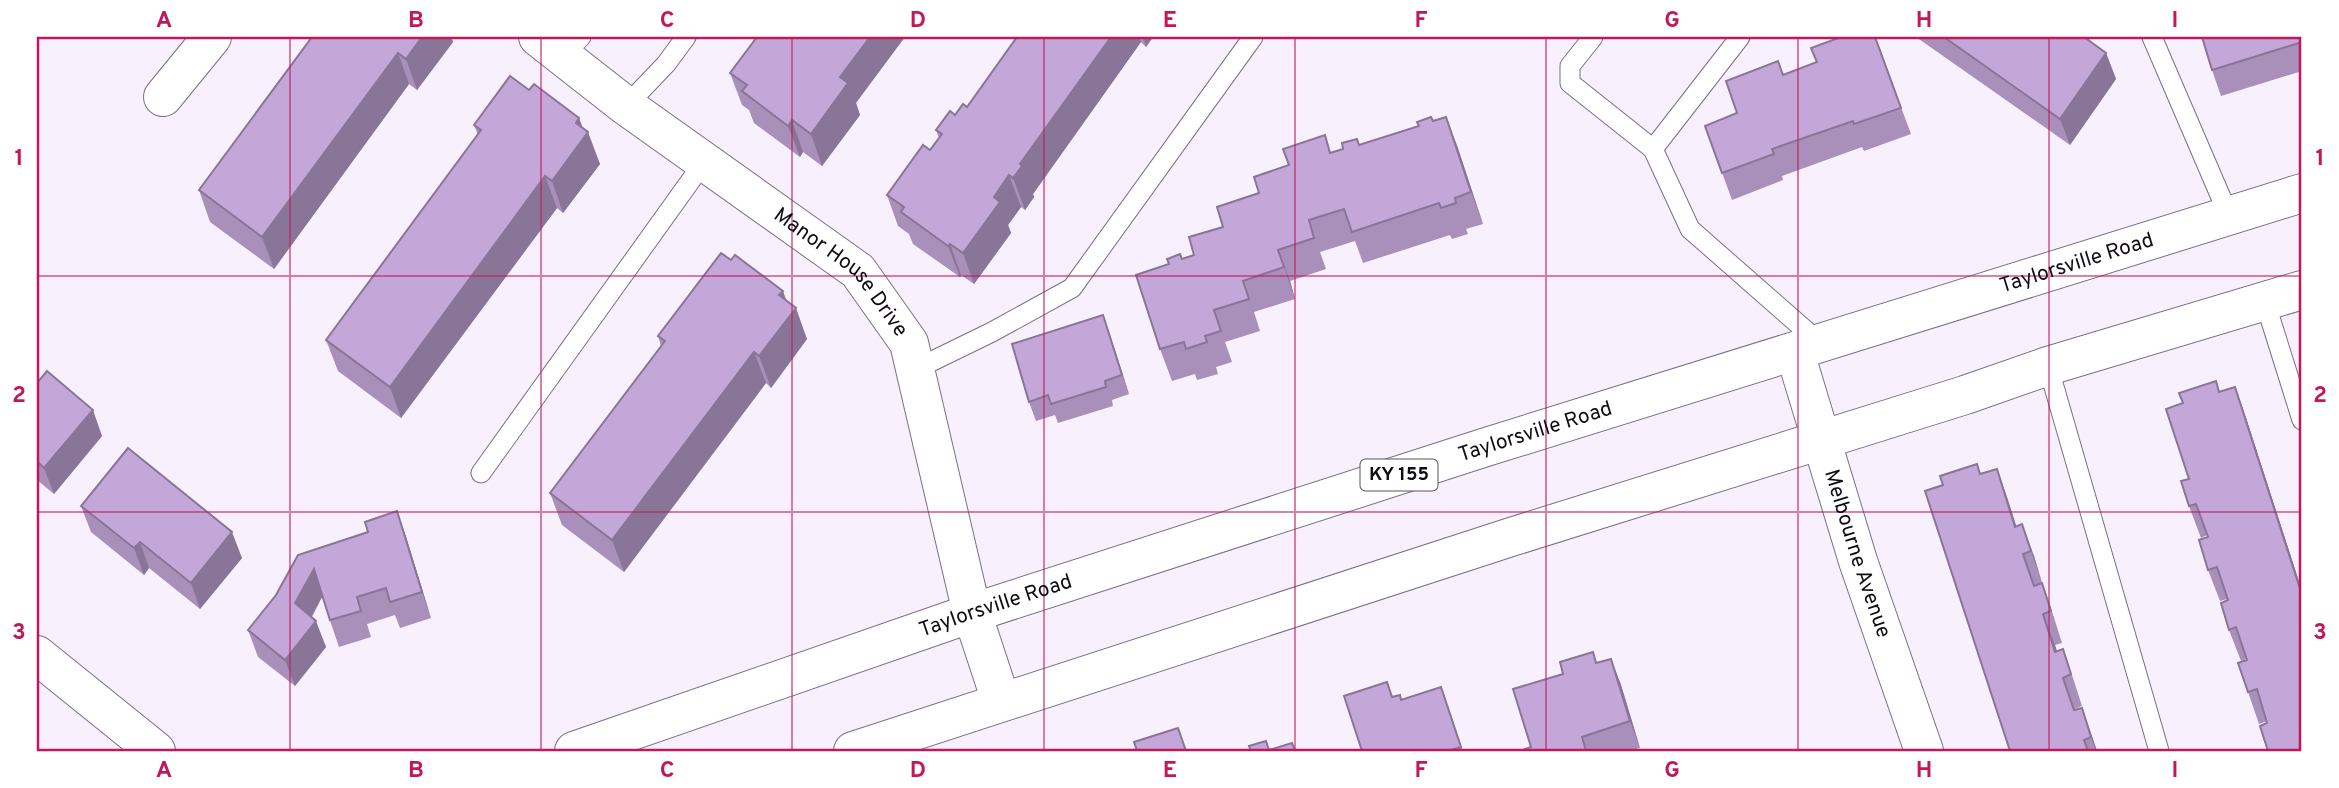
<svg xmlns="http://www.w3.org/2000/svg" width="2339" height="788" viewBox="0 0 2339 788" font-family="Overpass,sans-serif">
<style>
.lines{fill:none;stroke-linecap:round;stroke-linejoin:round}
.service-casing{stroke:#7d6d88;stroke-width:21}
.minor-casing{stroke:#7d6d88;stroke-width:40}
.primary-casing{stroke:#7d6d88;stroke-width:40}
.service{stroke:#fff;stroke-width:19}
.minor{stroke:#fff;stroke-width:38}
.primary{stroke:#fff;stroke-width:38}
.wall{fill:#a990bb}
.shaded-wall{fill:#897598}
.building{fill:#c4a7d9;stroke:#897598;stroke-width:2}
.grid{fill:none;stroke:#c2185b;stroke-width:2;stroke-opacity:0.55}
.labels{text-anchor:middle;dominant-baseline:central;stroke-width:5;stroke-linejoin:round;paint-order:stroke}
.shield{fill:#fff;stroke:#58545b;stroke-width:2}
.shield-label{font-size:19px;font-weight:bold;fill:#110b15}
.street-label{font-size:21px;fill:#110b15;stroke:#fff}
.neatline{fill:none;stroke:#c2185b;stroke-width:2.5}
.grid-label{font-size:23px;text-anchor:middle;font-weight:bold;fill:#c2185b}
</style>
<rect width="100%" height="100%" fill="#f8f1fd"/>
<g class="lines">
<g class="service-casing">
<g id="service">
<path d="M1593,37L1570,66V83L1653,149L1690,229L1821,344"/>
<path d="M2152,37L2229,216"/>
<path d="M561,56L581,37"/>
<path d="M626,106L666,64L686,37"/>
<path d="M1653,149L1740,37"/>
<path d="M2265,302L2302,420"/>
<path d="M2048,366L2159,751"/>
<path d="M916,369L992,332L1072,288L1253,37"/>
<path d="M481,473L704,162"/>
</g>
</g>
<g class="minor-casing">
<g id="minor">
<path id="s1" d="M538,37L626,106L858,271L909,343L972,613L1001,701"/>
<path d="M163,97L212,37"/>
<path id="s2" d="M1795,353L1858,561L1924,751"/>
<path d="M37,655L156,751"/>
</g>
</g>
<g class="primary-casing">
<g id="primary">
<path id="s3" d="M574,751L972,613L1483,448L2302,193"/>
<path d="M853,751L1511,537L1965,395L2048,366L2302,290"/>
</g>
</g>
<use href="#service" class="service"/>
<use href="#minor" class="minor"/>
<use href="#primary" class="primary"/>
</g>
<g class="wall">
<path d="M312,37H451L453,42L417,90L409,84L274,269L210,222L199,190Z"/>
<path d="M1017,37H1153L1146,47L1141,42L1033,194L1034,197L1025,210L1021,207L1008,225L1011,233L974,284L961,275L960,277L913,244L909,234L898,226L887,195L930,150L939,138L936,130L967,107Z"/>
<path d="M1875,37L1911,134L1864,151L1862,147L1782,176L1783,180L1732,200L1705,126L1737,113L1783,75L1817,62Z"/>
<path d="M1916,37H2084L2106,53L2116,79L2070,145Z"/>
<path d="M2302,37V71L2221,96L2212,70Z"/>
<path d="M730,73L856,103L860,115L822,166L803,152L800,157L754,123L749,110L742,105Z"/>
<path d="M1446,117L1483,224L1466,229L1468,234L1452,239L1450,235L1363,263L1355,241L1320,252L1326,269L1290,281L1295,299L1254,312L1260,331L1225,342L1232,362L1216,367L1218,374L1197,380L1195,374L1172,381L1160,349L1169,264L1194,255L1259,193L1331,153L1359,145Z"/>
<path d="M474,125L583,128L600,164L563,213L557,208L401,418L338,371L326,340L478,135Z"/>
<path d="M787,301L807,339L771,388L766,383L624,572L562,525L550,493L661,346L658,336Z"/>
<path d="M1103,315L1129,394L1112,400L1113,406L1058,423L1055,415L1036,421L1029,402Z"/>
<path d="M2216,381L2219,391L2235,387L2246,418L2302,591V751H2268L2267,723V721L2259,724L2248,692L2247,660L2246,659L2241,661L2229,630L2227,599L2220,601L2208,570V537L2207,535L2201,538L2189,506V479Z"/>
<path d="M37,383L102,436L54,494L37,480Z"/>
<path d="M1997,469L2016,527L2034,556L2042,583L2035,585L2042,583L2062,643L2055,645L2057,651L2063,649L2074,681L2082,706L2074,709V710L2082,708L2097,751H2010L1943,485Z"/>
<path d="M81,506L242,558L200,609L149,568L144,575L91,532Z"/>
<path d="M397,511L406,537L431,618L400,628L395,615L367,624L371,637L339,647L322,597L312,617L326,647L295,686L258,657L248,630L368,532Z"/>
<path d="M1593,652L1597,663L1611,659L1621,685L1640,748L1628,751H1520L1531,747L1563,674Z"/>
<path d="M1392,697L1402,700L1448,706L1463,751H1362Z"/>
</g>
<g class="shaded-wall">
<path d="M422,37H451L453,42L417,90L406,59Z"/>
<path d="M870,37H905L856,103L860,115L822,166L811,134L840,77Z"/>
<path d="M1111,37H1139L1141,42L1033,194L1034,197L1025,210L1013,178L1020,164Z"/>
<path d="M1143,37H1153L1146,47Z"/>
<path d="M398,53L409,84L274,269L262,237Z"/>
<path d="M2106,53L2116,79L2070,145L2060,119Z"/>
<path d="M1446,117L1458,148L1483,224L1471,192Z"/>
<path d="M579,118L586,136L588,132L600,164L563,213L552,181L576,123Z"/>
<path d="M792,120L803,152L800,157L788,126Z"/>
<path d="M1009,175L1021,207L1008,225L1011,233L974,284L963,253L994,197Z"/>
<path d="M545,176L557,208L401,418L390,387Z"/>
<path d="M950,244L961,275L960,277L948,246Z"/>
<path d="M1278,250L1290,281L1295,299L1284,267Z"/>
<path d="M783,291L791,313L796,308L807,339L771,388L759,356L779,295Z"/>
<path d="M1103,315L1110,335L1129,394L1122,375Z"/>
<path d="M754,352L766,383L624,572L612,540Z"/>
<path d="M2235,387L2246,418L2302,591V595Z"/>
<path d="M93,410L102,436L54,494L44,468Z"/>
<path d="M1997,469L2008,500L2027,559L2015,527Z"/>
<path d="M397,511L406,537L431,618L422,592Z"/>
<path d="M2022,524L2034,556L2042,583L2031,551Z"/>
<path d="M232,532L242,558L200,609L191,583Z"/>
<path d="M140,542L149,568L144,575L134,548Z"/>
<path d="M314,569L323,595L304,630L295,603Z"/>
<path d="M2042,583L2053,615L2062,643L2051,611Z"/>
<path d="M2043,614L2055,645L2064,677L2055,652Z"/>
<path d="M316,621L326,647L295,686L285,660Z"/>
<path d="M1611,659L1621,685L1640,748L1630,721Z"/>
<path d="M2082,708L2093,739L2097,751H2096L2091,737Z"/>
</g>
<g class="building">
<path d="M312,37H422L406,59L398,53L262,237L199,190Z"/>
<path d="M757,37H870L840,77L848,83L811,134L792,120L788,126L742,91L747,85L730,73Z"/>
<path d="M1017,37H1111L1020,164L1022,166L1013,178L1009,175L994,197L1000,202L963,253L950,244L948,246L901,212L904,207L887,195L923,145L930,150L942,134L936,130L950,111L955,115L963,104L967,107Z"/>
<path d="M1841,37H1875L1901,108L1854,124L1853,121L1772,149L1774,154L1722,173L1705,126L1737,113L1726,81L1778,61L1783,75L1817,62L1811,48Z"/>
<path d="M1944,37H2084L2106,53L2060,119Z"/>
<path d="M2202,37H2302V42L2212,70Z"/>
<path d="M510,76L529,90L534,84L579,118L576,123L588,132L552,181L545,176L390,387L326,340L481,130L474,125Z"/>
<path d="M1431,117L1433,121L1446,117L1471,192L1455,198L1456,203L1441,208L1439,203L1352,232L1344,209L1309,220L1314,238L1278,250L1284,267L1243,281L1249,299L1214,310L1221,331L1205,336L1207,342L1186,349L1184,342L1160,349L1136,275L1169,264L1167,259L1180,254L1182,259L1194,255L1189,237L1223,227L1217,207L1259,193L1254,177L1289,165L1283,149L1325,135L1330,153L1343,149L1342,143L1357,139L1359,145L1419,126L1417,122Z"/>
<path d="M721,253L731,260L735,255L783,291L779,295L796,308L759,356L754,352L612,540L550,493L665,341L658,336Z"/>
<path d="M1103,315L1122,375L1105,381L1106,387L1051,404L1048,395L1029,402L1012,344Z"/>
<path d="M47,371L93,410L44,468L37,461V383Z"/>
<path d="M2216,381L2219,392L2235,387L2302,595V751H2277V750L2268,751L2260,726L2267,723L2257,689L2248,692L2238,663L2247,660L2236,627L2229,630L2221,603L2228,600L2217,567L2208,570L2199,540L2208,537L2196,504L2189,506L2181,481L2189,479L2166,409L2183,403L2179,393Z"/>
<path d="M128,448L232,532L191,583L140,542L134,548L81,506Z"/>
<path d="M1977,464L1980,474L1997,469L2015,527L2022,524L2031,551L2023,554L2034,586L2042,583L2051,611L2043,614L2055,652L2063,649L2071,674L2063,678L2074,710L2082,708L2091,737L2084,740L2088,751H2010L1925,491L1943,485L1940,476Z"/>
<path d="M397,511L422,592L390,602L386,588L357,597L361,611L330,620L314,569L295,603L316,621L285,660L248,630L276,595L298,555L368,532L365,522Z"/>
<path d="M1593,652L1596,663L1611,659L1630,721L1582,737L1586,751H1520L1531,747L1513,689L1563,674L1560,662Z"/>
<path d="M1387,682L1392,697L1400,695L1401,700L1441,687L1461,747L1447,751H1362L1344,696Z"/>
<path d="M1178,728L1186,751H1136H1137L1134,742Z"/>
<path d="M1266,741L1269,750L1292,743L1295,751H1251L1249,746Z"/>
</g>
<path class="grid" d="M290,37V751M541,37V751M792,37V751M1044,37V751M1295,37V751M1546,37V751M1798,37V751M2049,37V751M37,276H2302M37,512H2302"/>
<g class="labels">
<rect class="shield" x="1360.5" y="459.5" width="77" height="31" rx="5"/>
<g class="shield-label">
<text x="1399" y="475">KY 155</text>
</g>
<g class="street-label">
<text stroke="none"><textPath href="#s3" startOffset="1580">Taylorsville Road</textPath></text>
<text stroke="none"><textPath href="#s1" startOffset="385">Manor House Drive</textPath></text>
<text stroke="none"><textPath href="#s3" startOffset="1013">Taylorsville Road</textPath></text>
<text stroke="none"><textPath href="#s2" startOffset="210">Melbourne Avenue</textPath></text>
<text stroke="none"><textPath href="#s3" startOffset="446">Taylorsville Road</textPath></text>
</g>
</g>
<rect width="2339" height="788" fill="none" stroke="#ffffff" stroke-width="77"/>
<rect x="38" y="38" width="2262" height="712" class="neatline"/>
<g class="grid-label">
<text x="164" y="27">A</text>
<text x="416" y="27">B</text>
<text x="667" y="27">C</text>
<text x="918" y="27">D</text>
<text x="1170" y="27">E</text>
<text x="1421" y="27">F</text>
<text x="1672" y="27">G</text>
<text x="1924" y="27">H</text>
<text x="2175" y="27">I</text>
<text x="19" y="165">1</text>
<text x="2320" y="165">1</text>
<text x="19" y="402">2</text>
<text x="2320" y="402">2</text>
<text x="19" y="639">3</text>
<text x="2320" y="639">3</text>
<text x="164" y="777">A</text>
<text x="416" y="777">B</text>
<text x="667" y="777">C</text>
<text x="918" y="777">D</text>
<text x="1170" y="777">E</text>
<text x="1421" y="777">F</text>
<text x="1672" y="777">G</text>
<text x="1924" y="777">H</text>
<text x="2175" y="777">I</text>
</g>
</svg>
